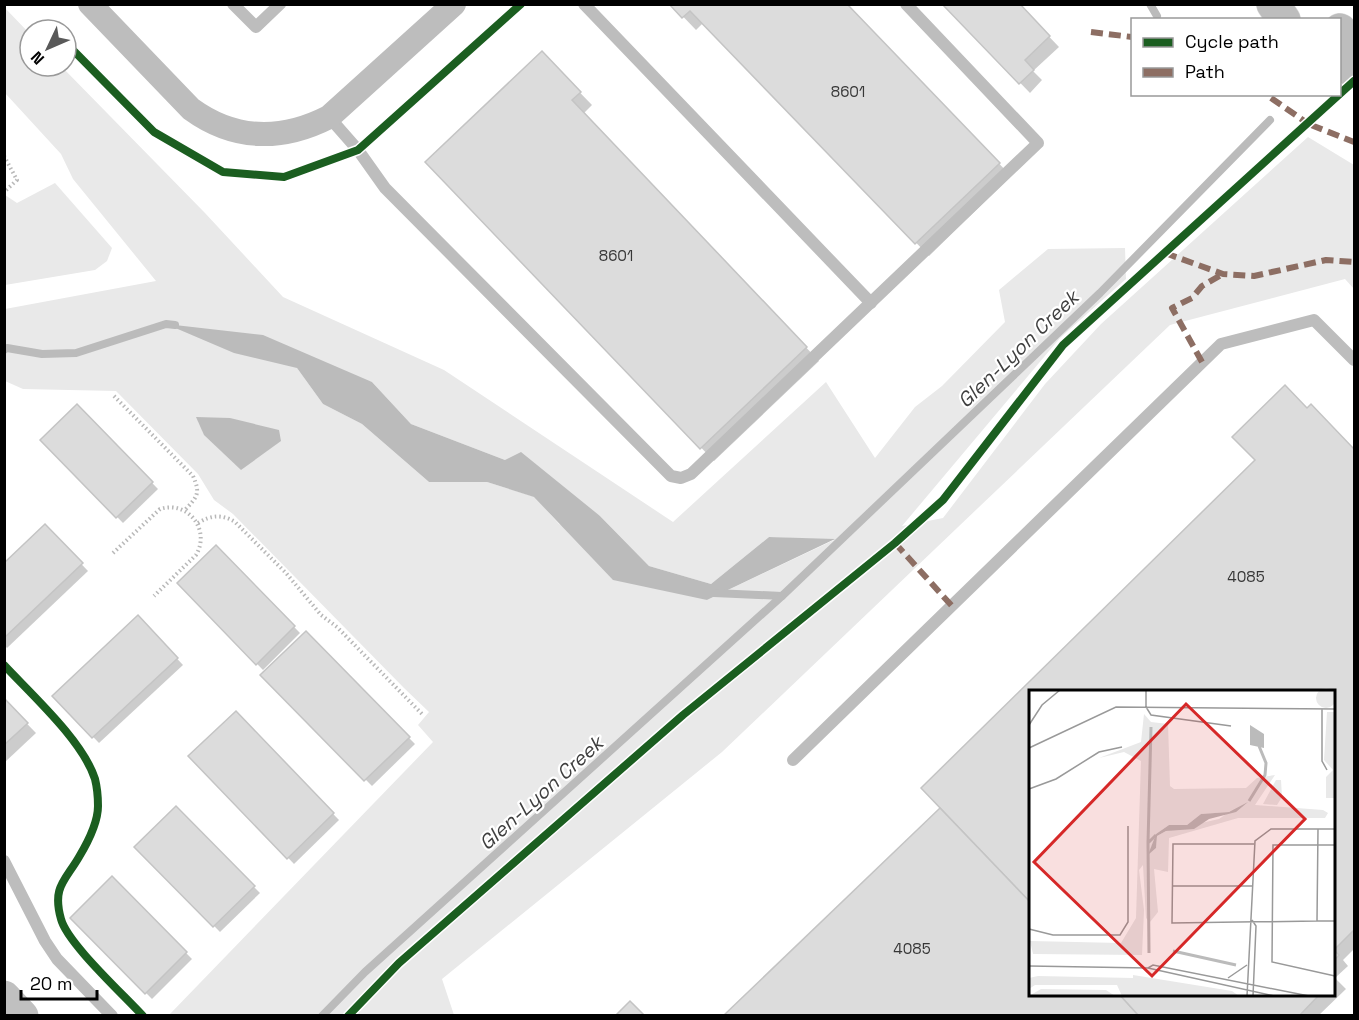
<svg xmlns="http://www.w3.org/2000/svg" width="1359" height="1020" viewBox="0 0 1359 1020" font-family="'Space Grotesk',sans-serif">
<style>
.green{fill:#e9e9e9;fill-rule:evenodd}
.water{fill:#bbb}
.shadow{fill:#0003;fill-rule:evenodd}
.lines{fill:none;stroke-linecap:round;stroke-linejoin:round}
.stream{stroke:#bbb;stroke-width:8}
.building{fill:#dcdcdc;stroke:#c4c4c4;stroke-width:1.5}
.primary-casing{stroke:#dbdbdb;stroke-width:34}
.path{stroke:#b8b8b8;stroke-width:4;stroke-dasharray:1.5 3;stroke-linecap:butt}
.lane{stroke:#bdbdbd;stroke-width:12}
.street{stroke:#bdbdbd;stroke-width:24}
.secondary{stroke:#c0c0c0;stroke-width:33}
.primary{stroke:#bdbdbd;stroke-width:33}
.quiet{stroke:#8d6e63;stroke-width:6;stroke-dasharray:12 6;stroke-linecap:butt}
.cycleway-casing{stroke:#fff;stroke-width:11}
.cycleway{stroke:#1b5e20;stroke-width:8}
.labels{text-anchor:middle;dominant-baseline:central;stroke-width:4.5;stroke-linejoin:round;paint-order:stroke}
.number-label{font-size:15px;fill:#373737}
.water-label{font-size:20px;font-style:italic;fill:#3f3f3f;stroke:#fff}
.inset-river{fill:none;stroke:#bbb;stroke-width:3}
.inset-road{fill:none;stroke:#999;stroke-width:1.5}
.view{fill:#d62828;fill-opacity:0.15;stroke:#d62828;stroke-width:3}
.inset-edge{fill:none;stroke:#000;stroke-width:3}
</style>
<rect width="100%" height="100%" fill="#fff"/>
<g class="green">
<path d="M5,8L30,34V66H61L205,213L283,297L444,370L673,522L826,382L875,458L915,407L942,386L1005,322L999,290L1048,249L1125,248L1126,279L1060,338L902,526L943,518L1045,384L1101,324L1308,137L1354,165V289L1345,279L1170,325L722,752L442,979L454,1015H169L433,742L418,725L429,712L404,688L233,514L214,500L198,474L116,391L23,389L5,381V309L156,281L73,179L61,154L5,93ZM297,368L372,382L411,424L505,460L600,516L649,566L711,584L769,537L834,540L707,600L559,524L535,497L487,482H429L362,424L323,404Z"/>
<path d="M55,183L112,248L107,261L95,270L5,285V195L17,203Z"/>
</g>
<g class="water">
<path d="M166,324L263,335L372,382L411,424L505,460L521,452L600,516L649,566L711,584L769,537L835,539L707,600L613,580L534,497L487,482H429L362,424L323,404L297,368L234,353Z"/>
<path d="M196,417L230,418L279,430L281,441L241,470L204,435Z"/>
</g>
<g class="shadow">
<path d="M671,4H846L1011,176L929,256L703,23L696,30Z"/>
<path d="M944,4H1018L1059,47L1033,71L1042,80L1030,93Z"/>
<path d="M554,66L592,105L583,114L819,361L714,461L427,162Z"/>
<path d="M77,406L158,489L123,523L42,440Z"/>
<path d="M1311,406L1354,451V949L1343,960L1348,966L1335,978L1346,989L1318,1016H725L942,808L923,788ZM1030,692H1334V994H1030Z"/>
<path d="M45,526L88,571L7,648L4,645V565Z"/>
<path d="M216,547L300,633L263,670L179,584Z"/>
<path d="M138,617L183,665L99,743L54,696Z"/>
<path d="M306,633L415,744L372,786L262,675Z"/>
<path d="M4,700L36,733L4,763Z"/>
<path d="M236,713L339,820L294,864L191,756Z"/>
<path d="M176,808L260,893L220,932L137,847Z"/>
<path d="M112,878L192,959L152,999L72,918Z"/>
</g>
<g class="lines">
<g class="stream">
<path d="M1150,4L1157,16"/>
<path d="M4,350L7,348L42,354L76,353L166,324L175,325"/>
<path d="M714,593L782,596L1100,293L1270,120"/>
<path d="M322,1016L365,972L782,596"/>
</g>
</g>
<g class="building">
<path d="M669,4H847L1000,163L915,244L690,11L682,18Z"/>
<path d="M942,4H1020L1050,36L1025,60L1034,70L1019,84Z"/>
<path d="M542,51L581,92L572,100L807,347L700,449L425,162Z"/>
<path d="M1285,385L1307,408L1311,404L1354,449V930L1334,950L1339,955L1334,961V692H1030V902L921,788L1255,460L1232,437Z"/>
<path d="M77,404L153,482L116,518L40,440Z"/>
<path d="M45,524L83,563L4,638V563Z"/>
<path d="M216,545L295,626L256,665L177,583Z"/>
<path d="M138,615L178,658L92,738L52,696Z"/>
<path d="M306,631L410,737L364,781L260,675Z"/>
<path d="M4,698L28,723L4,745Z"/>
<path d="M236,711L334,813L287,859L188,756Z"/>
<path d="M176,806L255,886L213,927L134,847Z"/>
<path d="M940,808L1030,902V994H1119L1139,1016H723Z"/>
<path d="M112,876L187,952L145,994L70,918Z"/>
<path d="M1119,994H1320L1299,1016H1139Z"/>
<path d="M630,1001L645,1016H615Z"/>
</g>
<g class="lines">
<g class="primary-casing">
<g id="primary">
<path d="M1273,4L1284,20"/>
<path d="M1340,30L1343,57L1354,72"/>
</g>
</g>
<g class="path">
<path d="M4,156L17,180L4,192"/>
<path d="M1168,249L1190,233"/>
<path d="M114,396L193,476C201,494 197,497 184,511"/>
<path d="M198,523C211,515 222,514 235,522L286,573L321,615L337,627L423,715"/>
<path d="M113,553L160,509C188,500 211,530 196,555L154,596"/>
</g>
<g class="lane">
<path d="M233,4L256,27L280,4"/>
<path d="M584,4L871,303"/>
<path d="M329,117L358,150L385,188L671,476L681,478L691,474L1038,143L906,4"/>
<path d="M793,760L1221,344L1314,320L1354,360"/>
<path d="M4,861L45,941L57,959L112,1016"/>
</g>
<path class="street" d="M90,4L191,109C235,141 282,141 329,117L454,4"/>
<path class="secondary" d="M4,997L22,1016"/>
<use href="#primary" class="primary"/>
<g class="quiet">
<path d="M1091,32L1132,37"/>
<path d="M1271,98L1310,125"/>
<path d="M1311,125L1354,142"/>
<path d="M1165,253L1223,274L1254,276L1326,260L1354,262"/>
<path d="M1202,362L1172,308L1192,298L1202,286L1223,274"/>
<path d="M895,543L952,606"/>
</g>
<g class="cycleway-casing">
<g id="cycleway">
<path d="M66,43L154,132L223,172L284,177L358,150L521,4"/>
<path d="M4,665C32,695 83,741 95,779C97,787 98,798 98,806C98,823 88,842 79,857C65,881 52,887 61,919C67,943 124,995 143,1016"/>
<path d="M348,1016L399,963L683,715L895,543L943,500L1063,345L1354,81"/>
</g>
</g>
<use href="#cycleway" class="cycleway"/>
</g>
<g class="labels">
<g class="number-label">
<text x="848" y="91">8601</text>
<text x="616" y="255">8601</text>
<text x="1246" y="576">4085</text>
<text x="912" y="948">4085</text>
</g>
<g class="water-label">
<text transform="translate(1018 349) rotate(-44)">Glen-Lyon Creek</text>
<text transform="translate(541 793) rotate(-42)">Glen-Lyon Creek</text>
</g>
</g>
<g transform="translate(1029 690)">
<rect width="306" height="306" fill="#fff"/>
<path d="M287 8a10 10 0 1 1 20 0a10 10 0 1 1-20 0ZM298,22H306V108H297V87L304,80L295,70ZM115,24L122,32L139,34L141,96L145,99L217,98L228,88L246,85L226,115L294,120L299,123L296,128H209L140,148L139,182L125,179L129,222L121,232L117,228L114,175L110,180L115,220L113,265L4,264L1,251L92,253L107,228L112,71L95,62L70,68L112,52ZM209,116L190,129L137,141L128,146L127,158L120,164L127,144L140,135H158L172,124L200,122ZM247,90H252L253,107L248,115L234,114ZM104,285L203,301L210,306H93L88,295H6L0,299V288L9,286L104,288ZM12,299L77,300L86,306H0Z" fill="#e9e9e9" fill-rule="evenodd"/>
<path d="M221,35L235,44V58L221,55ZM219,112L207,122L180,129L165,139L137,141L128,146L127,158L119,165L127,144L140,135H158L172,124L200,122Z" fill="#bbb"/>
<path class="inset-river" d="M220,111L236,85L237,73L230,56M119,153L122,37M144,261L207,275M120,263L119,153L127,145"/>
<path class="inset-road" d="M117,0V17L122,25L202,36M293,19V71L298,80M0,35L13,15L31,0M0,58L87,17L306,19M0,99L27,89L70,62L93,57M289,139L288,231H306M225,154H144L143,233L288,231M306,155H244L243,272L306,286M143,196H224M223,230L227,236L224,306M0,239L24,245H91L99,232V136M0,276L119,278L124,275L280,306M119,278L245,306M199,288L218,275M218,306L226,151L242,139H306"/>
<path class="view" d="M157,14L276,129L123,286L5,172Z"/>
<rect width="306" height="306" class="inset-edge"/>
</g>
<rect width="1359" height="1020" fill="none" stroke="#000000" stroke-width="12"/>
<rect x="1131" y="18" width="210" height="78" fill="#ffffff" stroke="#999999" stroke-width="1.5"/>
<rect x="1143" y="38" width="30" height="9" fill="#1b5e20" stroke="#999999" stroke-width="1.5"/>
<text x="1185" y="48" font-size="18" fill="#000000">Cycle path</text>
<rect x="1143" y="68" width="30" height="9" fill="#8d6e63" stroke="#999999" stroke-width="1.5"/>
<text x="1185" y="78" font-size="18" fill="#000000">Path</text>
<g transform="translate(48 48) rotate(226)"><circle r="28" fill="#ffffff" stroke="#999999" stroke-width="1.5"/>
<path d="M0-4.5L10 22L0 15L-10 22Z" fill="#595959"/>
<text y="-9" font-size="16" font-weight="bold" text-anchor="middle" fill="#000000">N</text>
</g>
<path d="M21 990v9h76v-9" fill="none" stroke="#000000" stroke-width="3"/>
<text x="30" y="990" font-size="18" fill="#000000" stroke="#ffffff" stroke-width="4.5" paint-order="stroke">20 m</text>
</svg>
